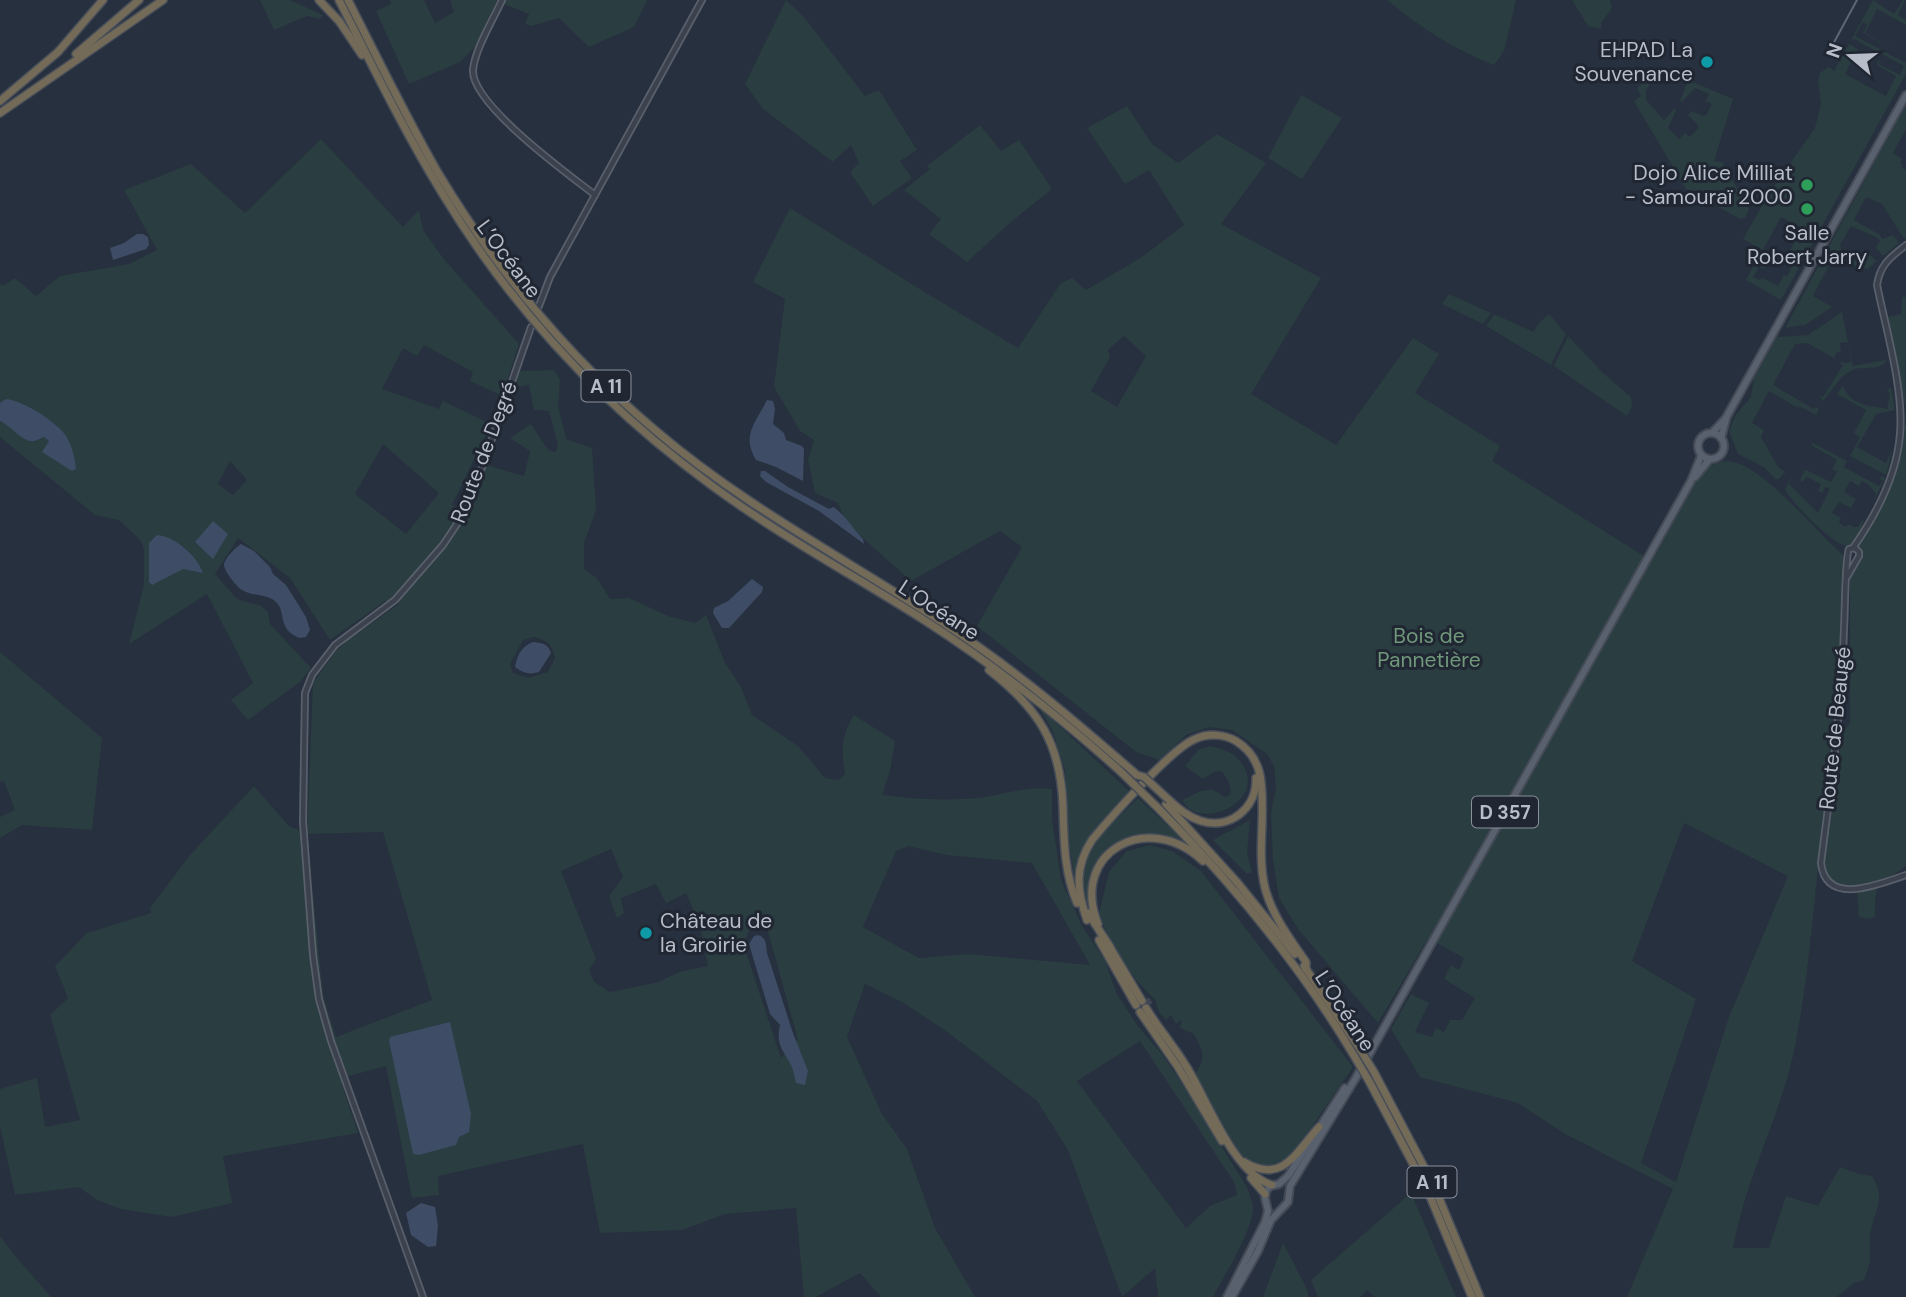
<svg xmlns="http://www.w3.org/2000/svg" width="1906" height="1297" viewBox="0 0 1906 1297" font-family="'DM Sans',sans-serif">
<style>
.green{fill:#2a3d40;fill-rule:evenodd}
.water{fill:#3e4c65}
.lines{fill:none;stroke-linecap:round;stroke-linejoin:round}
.motorway-tunnel{stroke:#3d4553;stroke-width:7;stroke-dasharray:7 3.5;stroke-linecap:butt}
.tertiary-casing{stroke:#59606c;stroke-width:8}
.primary-casing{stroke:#444b57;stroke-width:10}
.motorway-casing{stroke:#464d59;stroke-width:10}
.tertiary{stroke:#3b424e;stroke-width:4.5}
.primary{stroke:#59616e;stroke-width:6}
.motorway{stroke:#736a58;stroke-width:7}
.tram{stroke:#5d6675;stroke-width:2}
.motorway-bridge-casing{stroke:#464d59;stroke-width:10;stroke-linecap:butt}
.motorway-bridge{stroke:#736a58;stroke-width:7}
.culture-dot{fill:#0f9aa8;stroke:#202733;stroke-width:2.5}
.leisure-dot{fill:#2e9e5b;stroke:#202733;stroke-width:2.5}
.labels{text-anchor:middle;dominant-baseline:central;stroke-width:6;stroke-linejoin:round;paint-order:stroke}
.shield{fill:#202733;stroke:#8a909c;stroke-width:2}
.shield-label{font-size:19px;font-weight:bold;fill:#b7bdc9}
.poi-label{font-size:21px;fill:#b7bdc9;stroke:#202733;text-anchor:end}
.street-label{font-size:21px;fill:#b7bdc9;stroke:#202733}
.park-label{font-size:21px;fill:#70987b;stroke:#202733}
</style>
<rect width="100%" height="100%" fill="#27303e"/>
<g class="green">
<path d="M260,0H290L323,15L320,19L307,16L274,30Z"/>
<path d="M390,0H424L435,23L454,12L450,0H497L475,47L460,62L409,84L376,11L391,4Z"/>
<path d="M506,0H647L634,27L589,47L559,18L531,26L525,24L529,14L504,4Z"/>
<path d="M786,0L804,17L865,96L879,90L917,150L900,161L912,178L873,206L850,172L859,163L851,145L833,162L763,109L745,84Z"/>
<path d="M1387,0H1516L1504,51L1494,65C1454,50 1420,27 1387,0Z"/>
<path d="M1572,0H1610L1612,8L1601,23V29L1588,26Z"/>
<path d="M1873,0L1894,14L1903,0H1905L1898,15L1906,20V25L1877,9L1865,33L1906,57L1863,33L1867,25L1863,22L1855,36L1906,63V74L1781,300L1746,280L1760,254L1766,269L1759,267L1753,277L1760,280L1762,278L1778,286L1784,275L1787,276L1795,261L1787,257L1783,264L1782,256L1788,254L1802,228L1781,217L1763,250L1743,239L1770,192L1815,128L1821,104L1818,80L1820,73L1829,67L1834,71L1849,44L1858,49L1857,52L1880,61L1879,64L1900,75L1904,66L1854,39L1851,40ZM1855,54L1865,59L1868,56L1878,61L1877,65L1896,76L1886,96L1845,74Z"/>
<path d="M1659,71L1666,72L1662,79C1650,80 1645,88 1646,100L1664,120L1674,109L1676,111L1668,128L1679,139L1685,133L1690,137L1698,129V125L1688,115L1691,111L1704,116L1707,114L1712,104L1706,101L1709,94L1695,88L1682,102L1680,101L1688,80L1733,99L1714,161L1722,162L1749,209L1745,218L1740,219L1686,189L1634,101L1641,96L1637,88Z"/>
<path d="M1301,95L1342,118L1302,179L1268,158Z"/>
<path d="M1906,104V129L1893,153L1902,159L1900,163L1903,165L1902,168L1906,170V238L1904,239L1882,204L1866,197L1854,220L1880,235L1882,239L1893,235L1899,243L1883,256L1876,248L1880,241L1878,238L1851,226L1840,245L1843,254L1856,261L1863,249L1877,261L1867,269L1859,264L1857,267L1852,264L1853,261L1836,252L1813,296L1832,307L1805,325L1785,328Z"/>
<path d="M1127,106L1152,144L1178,163L1217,134L1266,163L1221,224L1321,278L1251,394L1336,445L1413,338L1439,354L1415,393L1500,446L1492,461L1652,561L1700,474C1706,467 1719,460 1729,461C1762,464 1814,530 1842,554L1846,565L1847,576L1852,562L1858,558L1857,547L1892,473L1901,425H1906V865C1899,874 1888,875 1881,882C1874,889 1875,908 1875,917L1870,919L1859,917L1857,887C1836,887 1825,882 1823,860L1841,739L1844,730L1850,723V581L1847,578C1840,675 1830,771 1818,868C1812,925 1807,984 1796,1041C1783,1112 1746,1176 1733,1248H1769L1786,1196L1818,1206L1840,1167L1859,1174L1872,1176C1886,1199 1876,1207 1871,1230C1868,1239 1871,1249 1870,1258C1870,1265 1866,1273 1864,1280L1854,1283L1837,1297H1627L1673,1189L1565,1134L1518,1103L1420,1077L1391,1029L1411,994L1429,1003L1415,1032L1432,1037L1436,1027L1444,1033L1450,1020H1462L1475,998L1444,979L1451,965L1459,970L1464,958L1428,938L1378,1023L1298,929L1279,898L1273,859L1271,812L1276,789L1274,766L1267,754L1232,730L1209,727L1186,735L1160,760L1136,752L977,626L1022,547L1000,531L911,581L847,524L838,503L815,493L808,460L814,440L800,431L774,387L785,299L753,282L790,208L931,296L1018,348L1060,284L1072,278L1086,290L1142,257L1184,225L1149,170L1125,184L1087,128ZM1124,336L1146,356L1117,407L1091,391L1110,357L1108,350ZM1684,823L1788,876L1729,1017L1676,1182L1641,1163L1696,999L1632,961Z"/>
<path d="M980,125L1001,151L1019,140L1052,189L1012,221L967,262L929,234L941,219L904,190L930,169L927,166Z"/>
<path d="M321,139L403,227L419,210L423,230L443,258L519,344L502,396L470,381L473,372L424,345L417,356L403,348L382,389L439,409L443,401L491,424L452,505L471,513L486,465L524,476L530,451L510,438L531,424L548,450L556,452L558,445L549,411L534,410L529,385L515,387L519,371L554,370L560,379L558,407L566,439L592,448L596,510L584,543V569L597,578L610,599L629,598L668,616L695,623L706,615L725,663L741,687L752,715L798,746L825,778L839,780L845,774C841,751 841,735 854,715L895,741L890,771L882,795C914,799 943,801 976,798C1001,796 1027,785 1052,789V819L1061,880L1082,926L1104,959L1117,994L1137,1025L1162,1054L1184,1087L1247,1187C1249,1194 1253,1202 1253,1209C1253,1229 1223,1278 1213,1297H1158L1155,1268L1122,1297L1068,1150L1037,1101L946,1031L902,1002L865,984L847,1037L882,1114L907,1149L935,1228L975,1297H881L860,1273L816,1297H804L796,1208L725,1214L682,1230L600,1233L583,1144L438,1176L439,1195L412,1198L386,1066L349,1076L342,1085L358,1133L223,1156L232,1203L172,1217L121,1209L97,1200L79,1187L15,1195L0,1126V1089L37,1078L45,1127L80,1120L50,1015L68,998L55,966L87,933L151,913L150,908L190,855L254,786L289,826L307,834L313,683L335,652L347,641L400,603L385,601L330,640L290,578L238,538L215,574L237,599L261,606L268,612L270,624L311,668L300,682L248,720L231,700L253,683L207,594L129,644L144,584V549L140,540L119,520L95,515L0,437V284L3,286L15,278L36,296L60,276L129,264L157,250L124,190L191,164L245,213ZM383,444L439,493L406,534L355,494ZM230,461L247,480L233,495L218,484ZM534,637C547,640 552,644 555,658L548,672L528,678L513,673L510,664L523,640ZM383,832L432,1000L336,1037L323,996L307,834ZM909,846L946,855L1032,863L1090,965L968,954L919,958L863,927L896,851ZM611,849L623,877L609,896L617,918L624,913L621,898L656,884L666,903L686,893L700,926L708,966L679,972L659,982L610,992L594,982L589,970L596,959L561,871ZM767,928L798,1040L781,1058L743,943L750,929ZM1140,1041L1234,1182L1237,1195L1210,1206L1186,1228L1077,1081Z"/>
<path d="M1449,294L1491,313L1483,324L1442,304Z"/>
<path d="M1902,297H1906L1905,420V403L1899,402L1883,318L1901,314Z"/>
<path d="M1842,312L1853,366L1886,360V362C1879,370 1862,367 1855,369C1839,375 1833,390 1823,401L1819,395L1823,397L1843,365L1840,363L1841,361L1844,363L1851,362L1848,342L1840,343L1841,352H1837L1834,358L1807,343L1795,344L1773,385L1814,409L1816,407L1819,409L1816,415L1799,406L1798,408L1769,391L1752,423L1764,430L1761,437L1778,467L1785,472L1779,479H1775L1764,467L1738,454L1729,431L1735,416L1751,397L1754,378L1777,337L1808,335Z"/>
<path d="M1549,314L1566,334L1551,365L1486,326L1494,315H1496L1534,332L1538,324Z"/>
<path d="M1568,336L1603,373L1631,397L1632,407L1627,416L1554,366Z"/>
<path d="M1843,386C1851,406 1868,405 1887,409L1890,394L1887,390L1891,387L1895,410L1876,414L1857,447L1886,463L1893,447L1886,475L1850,456L1860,437L1854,433L1866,410L1837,394Z"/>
<path d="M1813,443L1847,461L1844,467L1879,486L1883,481L1880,479L1881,476L1885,478L1873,503L1876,494L1869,485L1862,481L1859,486L1850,481L1844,492L1856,499L1851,508L1839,502L1832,513L1841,518L1839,523L1846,527L1848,524L1854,527H1858L1862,520L1864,521L1861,528L1862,531C1858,537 1855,545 1847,546C1834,546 1790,501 1785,489L1793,474L1789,484L1818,513L1830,489L1825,487L1822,493L1818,491L1821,484L1806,477L1803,482L1800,480L1805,470L1798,466L1831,482L1837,472L1832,469L1837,460L1811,445Z"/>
<path d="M0,652L102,738L92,830L22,825L0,838V817L15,810L4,781L0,782Z"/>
<path d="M1037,705L1132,794C1109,819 1076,845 1075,881L1070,849L1065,770L1052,729Z"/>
<path d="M1210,746C1226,750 1237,753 1245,769C1262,803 1199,832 1182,800L1201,791L1212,789L1225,797L1230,795C1232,785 1227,778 1221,771L1214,772L1203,779L1185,766L1198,750Z"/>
<path d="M1138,798L1183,840C1159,831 1119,831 1104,857C1100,863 1099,871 1097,877C1091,894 1088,903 1094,919C1066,861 1099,837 1138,798Z"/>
<path d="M1250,820L1247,853L1252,872L1247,874L1213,840Z"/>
<path d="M1150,845L1172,851L1201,871L1353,1067L1295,1151L1285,1160L1269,1166L1250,1161L1240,1154L1212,1110L1207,1096L1194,1076C1206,1058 1204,1052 1194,1034L1180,1028L1182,1019L1176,1024L1171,1015L1166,1020L1159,1012L1156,1001L1137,981L1110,941L1099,914L1109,872L1127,851Z"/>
<path d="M1411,1193L1456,1297H1375L1367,1290L1360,1297H1318L1311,1280Z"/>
<path d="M0,1236C16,1258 33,1276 51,1297H0Z"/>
<path d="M1283,1243L1305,1285L1309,1297H1263Z"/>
</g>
<g class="water">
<path d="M137,234H143L148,237L149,245L146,249L113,260L110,248L124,243Z"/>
<path d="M6,399C24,401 51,419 63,432C71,441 75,458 76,469L72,471L42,452L49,441L44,437C41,438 38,440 34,441C23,443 10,425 0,421V403Z"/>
<path d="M767,400L773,401L775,409L773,424L784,433L786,440L802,446L804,449L803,481L776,467L756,460C741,435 756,422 767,400Z"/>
<path d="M761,471H765L788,487L829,509L833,507C844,513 854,530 863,539L864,544L819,511L766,482L760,476Z"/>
<path d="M213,521L228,534L213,559L195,542Z"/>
<path d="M157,535C175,536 198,557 203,573L183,569L152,585L149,582V543Z"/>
<path d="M241,544L254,551L270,567L273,574L286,585L306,617L310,630L306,637L299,638C277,628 286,613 277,603C268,593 253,597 242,590C237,587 223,570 224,564C225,558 236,547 241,544Z"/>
<path d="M752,579L763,587L762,592L729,628H722L713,613L714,608L728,601Z"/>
<path d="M533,642C543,643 548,644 551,653L539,672C529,675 523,673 515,667C517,655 522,646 533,642Z"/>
<path d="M758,935C767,938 766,945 767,953L793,1033L808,1071L805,1085L796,1083C794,1077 794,1071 791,1065C782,1048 776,1046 780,1025L770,1014L749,944L754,936Z"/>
<path d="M450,1022L471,1114L469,1132L459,1137L456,1145L419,1155L413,1154L389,1041L390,1037Z"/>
<path d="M421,1203L435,1207L438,1226L436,1246L428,1247L411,1235L406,1213Z"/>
</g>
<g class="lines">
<path class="motorway-tunnel" d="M1146,999L1150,1006"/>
<g class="tertiary-casing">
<g id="tertiary">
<path d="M502,0C493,20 475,49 473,70C471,104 568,174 595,195"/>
<path d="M539,306L550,277L702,0"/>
<path d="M1853,548C1876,515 1897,475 1900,434C1904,389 1886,330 1877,285C1880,264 1891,257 1906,245"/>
<path d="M1847,577L1859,556V552L1855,548L1849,549C1845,556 1845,615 1844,628C1842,707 1831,784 1821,863C1826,908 1881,883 1906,875"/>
<path d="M423,1297L331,1041L319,999L313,955L303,822L305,693L312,675L335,645L395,600L443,545L457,524L483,465L531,327"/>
</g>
</g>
<g class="primary-casing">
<g id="primary">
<circle cx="1711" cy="446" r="13"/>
<path d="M1712,433L1726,418"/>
<path d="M1721,438L1727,416L1906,95"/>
<path d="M1695,477L1709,460"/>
<path d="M1227,1297L1265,1222L1268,1211L1265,1198L1266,1191L1270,1186L1279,1184L1288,1176L1345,1088"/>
<path d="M1232,1297L1258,1251L1271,1220L1288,1202L1290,1186L1357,1076L1691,481L1701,456"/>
</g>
</g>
<g class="motorway-casing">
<g id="motorway">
<path d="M319,0L339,21L362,55"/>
<path d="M339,0C372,65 404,131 442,193C511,307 603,406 711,485C779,535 853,575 924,620C994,665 1059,716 1120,771"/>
<path d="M348,0C377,57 405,115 437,171C495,268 568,357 655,430C746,508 852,562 951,628C1018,672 1077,723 1137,775"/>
<path d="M76,54L139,0"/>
<path d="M0,101L58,52L103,0"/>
<path d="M0,113L163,0"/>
<path d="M989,670C1038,708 1061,743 1063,807C1064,840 1064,872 1077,903"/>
<path d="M1169,800C1179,809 1188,817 1201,821C1230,830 1257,808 1256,778"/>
<path d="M1166,804L1236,881L1295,954"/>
<path d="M1160,810C1233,884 1300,965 1353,1054"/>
<path d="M1088,913L1110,947"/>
<path d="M1087,920C1077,891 1074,867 1092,840C1110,818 1172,748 1195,739C1208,733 1224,734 1236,741C1249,749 1257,761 1260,775C1267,812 1256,851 1265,888C1272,915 1290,939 1306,962V969"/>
<path d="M1098,924C1069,852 1148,809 1203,861"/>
<path d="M1099,940L1136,1005"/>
<path d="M1108,944L1142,1001"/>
<path d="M1304,966L1358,1046"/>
<path d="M1146,1008C1158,1028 1174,1046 1186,1066C1207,1099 1233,1174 1272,1185"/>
<path d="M1140,1012L1178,1067L1222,1141"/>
<path d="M1374,1072L1434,1186L1480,1297"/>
<path d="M1369,1081L1429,1194L1472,1297"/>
<path d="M1244,1162C1283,1185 1296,1152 1319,1127"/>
<path d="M1251,1178L1265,1194"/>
</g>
</g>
<use href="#tertiary" class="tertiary"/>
<use href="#primary" class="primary"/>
<use href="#motorway" class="motorway"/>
<path class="tram" d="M1832,46L1857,0"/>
<g class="motorway-bridge-casing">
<g id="motorway-bridge">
<path d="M1120,771L1160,810"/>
<path d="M1137,775L1144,777L1169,800"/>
<path d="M1358,1046L1374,1072"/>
<path d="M1353,1054L1369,1081"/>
</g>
</g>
<use href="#motorway-bridge" class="motorway-bridge"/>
</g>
<g class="culture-dot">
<circle cx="1707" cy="62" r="7"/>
<circle cx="646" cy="933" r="7"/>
</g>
<g class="leisure-dot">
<circle cx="1807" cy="185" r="7"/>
<circle cx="1807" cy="209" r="7"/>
</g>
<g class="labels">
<g class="shield">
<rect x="581.5" y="370.5" width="49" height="31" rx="5"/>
<rect x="1472" y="796.5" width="66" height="31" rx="5"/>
<rect x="1407.5" y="1166.5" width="49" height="31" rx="5"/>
</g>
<g class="shield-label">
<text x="606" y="386">A 11</text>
<text x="1505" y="812">D 357</text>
<text x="1432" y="1182">A 11</text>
</g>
<g class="poi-label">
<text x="1693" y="50">EHPAD La<tspan x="1693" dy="24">Souvenance</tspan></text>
<text x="1793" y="173">Dojo Alice Milliat<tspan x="1793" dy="24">- Samouraï 2000</tspan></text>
<text x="1807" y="233" text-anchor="middle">Salle<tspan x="1807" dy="24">Robert Jarry</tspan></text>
<text x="660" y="921" text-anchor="start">Château de<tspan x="660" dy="24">la Groirie</tspan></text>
</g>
<g class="street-label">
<text transform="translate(509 259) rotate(53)">L’Océane</text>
<text transform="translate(484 452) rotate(-69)">Route de Degré</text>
<text transform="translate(939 610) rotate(33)">L’Océane</text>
<text transform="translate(1835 728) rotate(-84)">Route de Beaugé</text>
<text transform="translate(1345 1011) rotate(57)">L’Océane</text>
</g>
<g class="park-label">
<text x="1429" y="636">Bois de<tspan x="1429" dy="24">Pannetière</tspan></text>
</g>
</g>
<g transform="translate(1850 56) rotate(289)" stroke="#202733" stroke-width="5" paint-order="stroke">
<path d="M0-5L12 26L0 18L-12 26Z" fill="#b7bdc9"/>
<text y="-10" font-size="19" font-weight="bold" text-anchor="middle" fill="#b7bdc9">N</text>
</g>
</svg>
